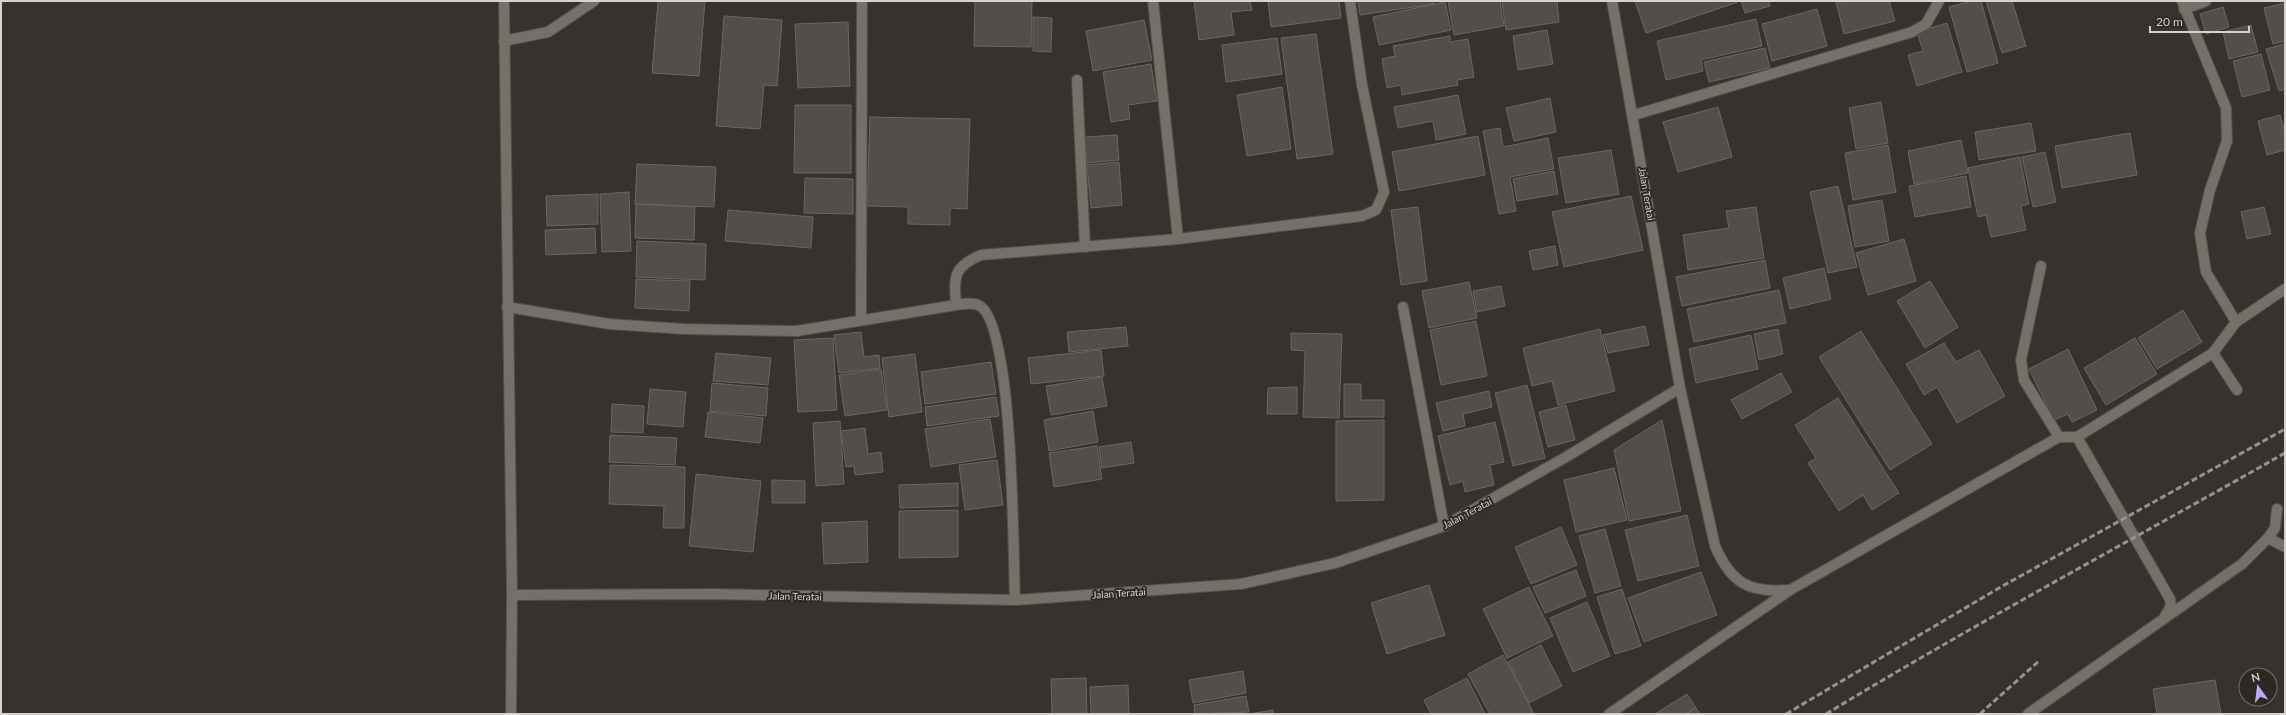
<svg xmlns="http://www.w3.org/2000/svg" width="2286" height="715" viewBox="0 0 2286 715" font-family="Lato,sans-serif">
<style>
.building{fill:#544e4a;stroke:#6c6561}
.lines{fill:none;stroke-linecap:round;stroke-linejoin:round}
.minor-casing{stroke:#524e4a;stroke-width:12}
.minor{stroke:#76706b;stroke-width:10}
.rail{stroke:#979290;stroke-width:3;stroke-dasharray:6 3;stroke-linecap:butt}
.labels{text-anchor:middle;dominant-baseline:central;stroke-width:4;stroke-linejoin:round;paint-order:stroke}
.street-label{font-size:10px;fill:#d6d2d0;stroke:#2d2824}
</style>
<rect width="100%" height="100%" fill="#37322e"/>
<g class="building">
<path d="M658,1H705L699,76L652,73Z"/>
<path d="M975,1H1032L1031,47L974,46Z"/>
<path d="M1194,1H1250L1252,10L1231,12L1234,35L1199,40Z"/>
<path d="M1268,1H1339L1341,18L1271,27Z"/>
<path d="M1358,1H1434V4L1360,15Z"/>
<path d="M1448,1H1500L1504,26L1454,35Z"/>
<path d="M1502,1H1557L1559,22L1506,30Z"/>
<path d="M1635,1H1738V2L1646,33Z"/>
<path d="M1741,1H1769L1770,6L1745,13Z"/>
<path d="M1889,1L1895,21L1844,34L1836,2Z"/>
<path d="M1971,1H1981L1998,63L1967,72L1949,7Z"/>
<path d="M1986,1H2012L2026,46L2002,53Z"/>
<path d="M1445,2L1451,30L1379,45L1373,17Z"/>
<path d="M2285,3V41L2273,44L2264,8Z"/>
<path d="M2223,7L2229,27L2206,34L2200,14Z"/>
<path d="M1817,9L1827,46L1772,61L1762,24Z"/>
<path d="M724,16L782,20L777,86L764,85L760,129L716,126Z"/>
<path d="M1033,17L1052,18L1051,52L1033,51Z"/>
<path d="M1756,19L1762,46L1701,60L1703,71L1666,80L1657,41Z"/>
<path d="M1144,20L1152,60L1093,71L1086,31Z"/>
<path d="M848,22L850,86L798,88L795,24Z"/>
<path d="M1947,23L1962,72L1917,86L1908,55L1923,51L1917,32Z"/>
<path d="M2251,25L2258,52L2229,59L2223,32Z"/>
<path d="M1547,30L1553,64L1518,70L1513,36Z"/>
<path d="M1316,34L1333,154L1297,159L1281,38Z"/>
<path d="M1450,36V42L1468,39L1474,77L1457,80L1458,85L1402,95L1401,85L1387,88L1382,59L1395,56L1393,46Z"/>
<path d="M1277,38L1282,74L1226,82L1222,45Z"/>
<path d="M2285,44V89L2279,91L2266,49Z"/>
<path d="M1765,48L1770,68L1709,82L1704,62Z"/>
<path d="M2261,54L2270,90L2242,97L2233,61Z"/>
<path d="M1151,64L1157,101L1128,105L1130,119L1111,122L1103,72Z"/>
<path d="M1282,87L1291,149L1247,156L1237,95Z"/>
<path d="M1458,95L1466,134L1436,140L1433,121L1398,128L1394,107Z"/>
<path d="M1550,98L1556,132L1514,141L1506,108Z"/>
<path d="M1881,102L1888,143L1856,149L1849,108Z"/>
<path d="M795,105H851V173H794Z"/>
<path d="M1718,107L1732,157L1678,172L1663,122Z"/>
<path d="M2280,115L2285,132V150L2267,155L2258,121Z"/>
<path d="M870,117L970,119L967,209L950,208V225L908,224V207L867,206Z"/>
<path d="M2031,123L2036,151L1979,160L1975,132Z"/>
<path d="M1500,128L1503,147L1548,138L1554,169L1510,177L1516,211L1499,214L1483,131Z"/>
<path d="M2130,133L2137,175L2062,188L2055,146Z"/>
<path d="M1117,135L1119,160L1087,163L1085,137Z"/>
<path d="M1478,136L1485,175L1399,191L1392,152Z"/>
<path d="M1961,140L1968,173L1914,184L1908,151Z"/>
<path d="M1888,145L1896,192L1853,200L1845,153Z"/>
<path d="M1611,150L1619,194L1566,203L1558,158Z"/>
<path d="M2045,152L2056,202L2033,207L2022,157Z"/>
<path d="M2020,157L2029,204L2021,206L2026,230L1991,237L1986,215L1978,217L1968,168Z"/>
<path d="M1119,162L1122,205L1091,208L1087,165Z"/>
<path d="M637,164L716,167L714,207L635,204Z"/>
<path d="M1554,171L1558,194L1517,201L1513,179Z"/>
<path d="M1966,176L1971,207L1915,217L1909,186Z"/>
<path d="M805,178L853,179V214L804,213Z"/>
<path d="M1838,186L1857,267L1828,273L1810,192Z"/>
<path d="M629,192L631,251L602,252L600,194Z"/>
<path d="M598,194V224L547,226L546,196Z"/>
<path d="M1631,196L1643,250L1564,267L1552,212Z"/>
<path d="M1882,200L1889,241L1855,247L1848,206Z"/>
<path d="M636,204L695,207L694,240L635,238Z"/>
<path d="M1418,207L1427,281L1401,285L1391,210Z"/>
<path d="M1756,207L1764,258L1688,270L1683,235L1729,228L1726,211Z"/>
<path d="M2264,207L2271,234L2247,239L2241,212Z"/>
<path d="M728,210L813,217L811,248L725,241Z"/>
<path d="M595,228L596,253L546,255L545,230Z"/>
<path d="M1904,239L1916,281L1868,295L1856,253Z"/>
<path d="M637,241L706,244L705,280L636,277Z"/>
<path d="M1555,246L1558,265L1533,270L1529,251Z"/>
<path d="M1765,260L1770,288L1682,306L1676,277Z"/>
<path d="M1824,268L1831,299L1790,309L1783,278Z"/>
<path d="M636,279L690,281L689,311L635,308Z"/>
<path d="M1930,281L1958,327L1925,348L1897,301Z"/>
<path d="M1469,282L1477,318L1429,328L1422,291Z"/>
<path d="M1501,286L1505,306L1477,312L1473,291Z"/>
<path d="M1779,290L1786,323L1694,342L1687,309Z"/>
<path d="M2183,310L2202,342L2157,369L2138,338Z"/>
<path d="M1476,321L1487,376L1441,385L1430,330Z"/>
<path d="M1645,326L1649,345L1608,353L1603,335Z"/>
<path d="M1126,327L1128,346L1069,352L1067,332Z"/>
<path d="M1600,329L1615,391L1558,405L1552,381L1532,386L1523,348Z"/>
<path d="M1778,329L1783,354L1759,360L1754,334Z"/>
<path d="M1861,331L1932,444L1890,470L1819,357Z"/>
<path d="M861,332L864,357L879,355L880,368L839,373L834,335Z"/>
<path d="M1291,333L1342,334L1339,418L1303,417L1305,351L1291,350Z"/>
<path d="M1751,335L1758,369L1696,383L1689,349Z"/>
<path d="M833,338L837,410L798,412L794,340Z"/>
<path d="M2135,338L2157,374L2106,405L2084,368Z"/>
<path d="M1944,343L1956,362L1979,350L2005,396L1957,423L1937,387L1924,395L1906,364Z"/>
<path d="M2068,349L2097,410L2072,422L2068,414L2054,420L2029,369Z"/>
<path d="M1101,350L1104,376L1031,384L1028,358Z"/>
<path d="M716,353L771,358L768,385L713,381Z"/>
<path d="M915,354L922,412L889,417L882,358Z"/>
<path d="M991,362L996,394L925,404L921,372Z"/>
<path d="M881,369L887,410L845,416L839,375Z"/>
<path d="M1781,373L1792,392L1742,419L1731,400Z"/>
<path d="M1102,377L1107,406L1051,415L1046,386Z"/>
<path d="M712,383L768,388L766,416L710,411Z"/>
<path d="M1344,384H1361V400H1384V417H1344Z"/>
<path d="M1527,385L1545,458L1513,466L1495,393Z"/>
<path d="M1297,387V414H1267L1268,388Z"/>
<path d="M650,389L686,392L683,427L647,424Z"/>
<path d="M1489,391L1492,407L1463,414L1465,426L1443,431L1436,403Z"/>
<path d="M996,397L999,416L927,426L925,407Z"/>
<path d="M1838,398L1899,493L1872,510L1863,495L1839,511L1808,463L1816,458L1795,425Z"/>
<path d="M612,404L644,406L643,433L611,432Z"/>
<path d="M1566,405L1575,440L1548,447L1539,412Z"/>
<path d="M1093,411L1098,442L1049,451L1044,420Z"/>
<path d="M708,412L763,418L760,443L705,437Z"/>
<path d="M990,419L996,457L931,467L925,429Z"/>
<path d="M1384,420V500L1336,501V421Z"/>
<path d="M1662,420L1681,511L1629,521L1614,450Z"/>
<path d="M840,421L844,484L816,486L813,423Z"/>
<path d="M1495,422L1504,462L1490,465L1494,485L1465,492L1463,481L1450,485L1438,436Z"/>
<path d="M865,428L868,454L881,452L883,472L855,475L854,466L846,467L841,431Z"/>
<path d="M610,435L677,438L675,465L609,462Z"/>
<path d="M1131,442L1134,463L1102,468L1099,447Z"/>
<path d="M1097,446L1102,479L1054,487L1049,453Z"/>
<path d="M997,460L1003,505L965,510L959,465Z"/>
<path d="M610,465L685,467L684,528H663L664,506L609,504Z"/>
<path d="M1614,468L1627,520L1576,532L1564,480Z"/>
<path d="M696,474L761,481L753,552L689,546Z"/>
<path d="M772,480L805,481V503H772Z"/>
<path d="M958,483V506L900,508L899,485Z"/>
<path d="M958,510V557L899,558V511Z"/>
<path d="M1687,515L1699,566L1638,581L1625,530Z"/>
<path d="M867,521L868,562L824,564L822,523Z"/>
<path d="M1561,527L1577,565L1531,584L1515,547Z"/>
<path d="M1605,529L1621,586L1595,593L1579,536Z"/>
<path d="M1576,570L1586,596L1545,613L1533,587Z"/>
<path d="M1701,572L1717,615L1644,642L1628,598Z"/>
<path d="M1429,585L1445,635L1387,654L1371,603Z"/>
<path d="M1529,587L1553,636L1507,658L1483,609Z"/>
<path d="M1622,589L1641,646L1615,654L1597,597Z"/>
<path d="M1587,602L1610,656L1573,672L1550,618Z"/>
<path d="M1541,645L1562,686L1529,703L1508,662Z"/>
<path d="M1503,655L1534,714H1490L1468,674Z"/>
<path d="M1243,671L1246,693L1193,703L1189,680Z"/>
<path d="M1086,678L1087,714H1052L1051,679Z"/>
<path d="M1467,678L1485,714H1431L1424,700Z"/>
<path d="M2215,680L2221,714H2157L2153,689Z"/>
<path d="M1128,685L1129,714H1091L1090,687Z"/>
<path d="M1687,694L1696,708L1686,714H1655Z"/>
<path d="M1246,696L1249,712L1195,714L1194,705Z"/>
<path d="M1696,708L1700,714H1686Z"/>
<path d="M1273,710V714H1249Z"/>
</g>
<g class="lines">
<g class="minor-casing">
<g id="minor">
<path d="M504,1L512,595L511,714"/>
<path d="M1153,1L1178,239"/>
<path d="M1612,1L1680,388L1715,546C1731,583 1749,593 1788,590"/>
<path d="M2182,1L2226,108L2227,141L2210,190L2200,233L2206,272L2236,322"/>
<path d="M2184,9L2206,1"/>
<path d="M504,41L548,32L594,1"/>
<path d="M1077,80L1085,247"/>
<path d="M1634,115L1912,32L1926,24L1939,1"/>
<path d="M2041,266L2021,360L2024,380L2059,437"/>
<path d="M956,305C954,276 953,267 981,255L1178,239L1362,216L1376,210L1384,192L1362,85L1350,1"/>
<path d="M507,307L609,324L684,329L797,331L956,305C964,304 974,302 980,306C1014,327 1013,555 1015,600"/>
<path d="M1403,307L1444,526"/>
<path d="M861,320L862,1"/>
<path d="M2213,353L2237,390"/>
<path d="M2077,437L2170,599L2171,606L2165,616"/>
<path d="M2268,538L2275,528L2277,509"/>
<path d="M512,595L710,594L1015,600L1241,584L1335,563L1444,526L1566,457L1680,388"/>
<path d="M1609,714L1790,590L2059,437H2077L2213,353L2236,322L2285,289"/>
<path d="M2028,714L2242,564L2268,538L2285,547"/>
</g>
</g>
<use href="#minor" class="minor"/>
<g class="rail">
<path d="M1786,714L1999,588L2285,429"/>
<path d="M1826,714C1976,623 2132,540 2285,453"/>
<path d="M1980,714L2040,660"/>
</g>
</g>
<g class="labels">
<g class="street-label">
<text transform="translate(1647 194) rotate(80)">Jalan Teratai</text>
<text transform="translate(1467 513) rotate(-28)">Jalan Teratai</text>
<text transform="translate(1119 593) rotate(-4)">Jalan Teratai</text>
<text transform="translate(795 596) rotate(1)">Jalan Teratai</text>
</g>
</g>
<rect width="2286" height="715" fill="none" stroke="#d6d2d0" stroke-width="4"/>
<g transform="translate(2258 687) rotate(346)"><circle r="19" fill="#2d2824" stroke="#716c69"/>
<path d="M0-3L7 15L0 10L-7 15Z" fill="#b8abf7"/>
<text y="-6" font-size="11" font-weight="bold" text-anchor="middle" fill="#d6d2d0">N</text>
</g>
<path d="M2150 26v6h99v-6" fill="none" stroke="#d6d2d0" stroke-width="2"/>
<text x="2156" y="26" font-size="12" fill="#d6d2d0" stroke="#2d2824" stroke-width="3" paint-order="stroke">20 m</text>
</svg>
